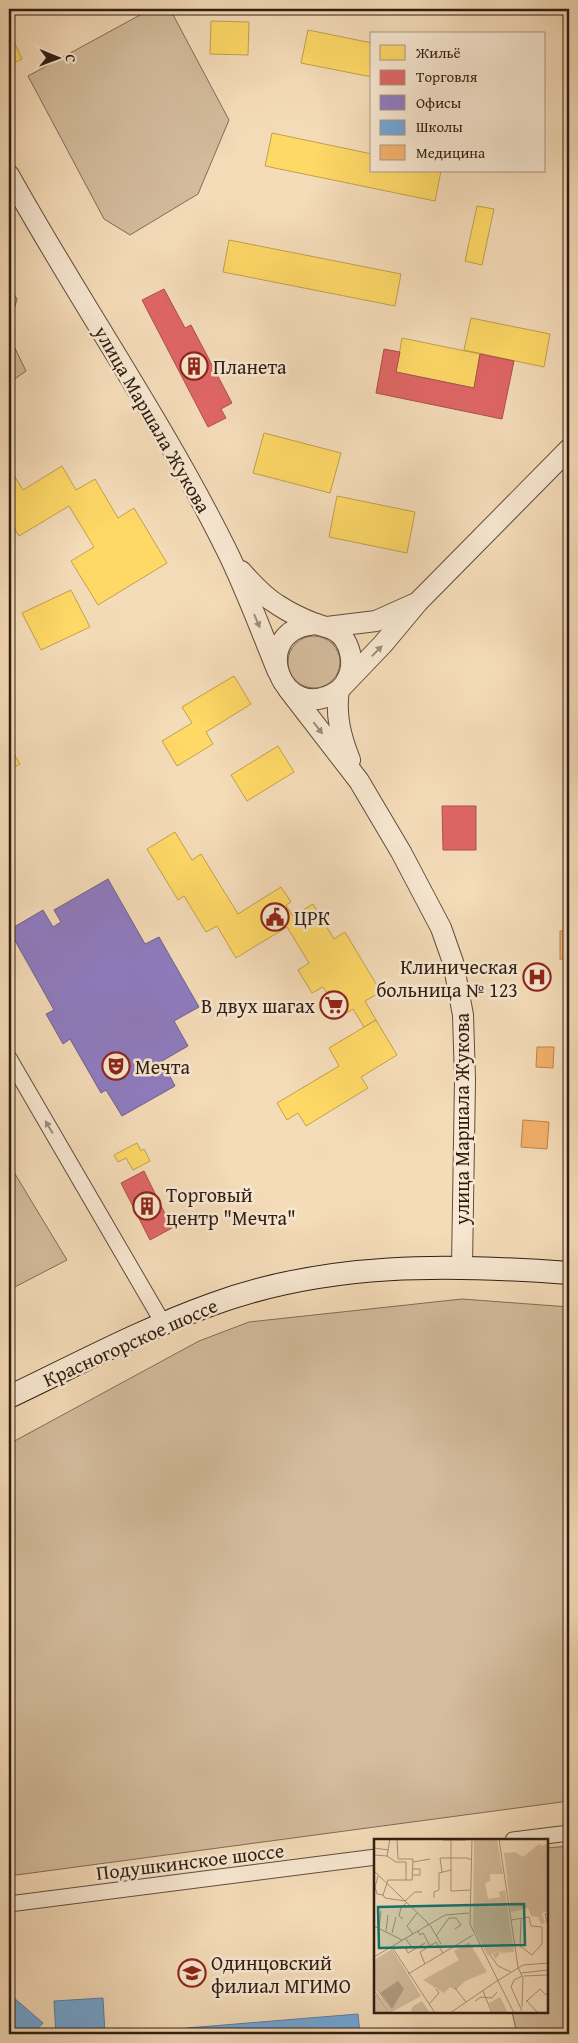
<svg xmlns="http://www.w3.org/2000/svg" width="578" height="2043" viewBox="0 0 578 2043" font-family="'Gentium Book Plus',serif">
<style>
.green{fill:#d4bc9d;stroke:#826c58}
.homes{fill:#ffd966;stroke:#c1a14d}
.shops{fill:#e06666;stroke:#ab504d}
.offices{fill:#8e7cc3;stroke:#72608e}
.schools{fill:#6fa8dc;stroke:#5c7e9f}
.health{fill:#f6b26b;stroke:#bb8550}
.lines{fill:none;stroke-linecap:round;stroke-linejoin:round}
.minor-casing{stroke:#614d3c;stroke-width:17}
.tertiary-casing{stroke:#614d3c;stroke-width:22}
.secondary-casing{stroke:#301d12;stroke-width:24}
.minor{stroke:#f8e8d2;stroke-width:15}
.tertiary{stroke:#f8e8d2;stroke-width:20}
.secondary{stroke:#f8e8d2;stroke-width:22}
.oneway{fill:#9e8d7c}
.labels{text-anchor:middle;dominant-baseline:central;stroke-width:5;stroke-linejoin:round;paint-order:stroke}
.poi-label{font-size:20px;fill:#301d12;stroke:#f8e8d2;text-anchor:start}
.street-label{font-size:20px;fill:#301d12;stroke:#f8e8d2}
.inset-road{fill:none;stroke:#a69076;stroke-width:1}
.view{fill:#0f766e;fill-opacity:0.15;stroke:#0f766e;stroke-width:2.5}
.inset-edge{fill:none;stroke:#301d12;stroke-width:2.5}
</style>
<rect width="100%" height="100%" fill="#f5dcb9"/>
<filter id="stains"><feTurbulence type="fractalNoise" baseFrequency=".004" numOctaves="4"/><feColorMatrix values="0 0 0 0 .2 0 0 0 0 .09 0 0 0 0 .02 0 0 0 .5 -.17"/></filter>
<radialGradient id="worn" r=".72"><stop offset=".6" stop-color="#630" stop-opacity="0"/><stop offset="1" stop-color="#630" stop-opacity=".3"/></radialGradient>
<g class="green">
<path d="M151,9H170L229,120L198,194L130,235L104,219L28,76Z"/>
<path d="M9,285L17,299L9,327Z"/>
<path d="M9,336L26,371L9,383Z"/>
<circle cx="314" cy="662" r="26"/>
<path d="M9,1164L67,1260L9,1290Z"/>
<path d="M462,1299L569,1307V1801L9,1876V1444L199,1341L249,1322Z"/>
<path d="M569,1846V2034H517L512,2012H547V1848Z"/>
</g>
<g class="homes">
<path d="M211,21L249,22L248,55L210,54Z"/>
<path d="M308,30L372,43V77L301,63Z"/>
<path d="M9,31L22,59L9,65Z"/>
<path d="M272,133L372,154V171H441L435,201L265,166Z"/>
<path d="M477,206L494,209L482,265L465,261Z"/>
<path d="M229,240L401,274L395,306L223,272Z"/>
<path d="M471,318L550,334L544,367L464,350Z"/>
<path d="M402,338L480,354L474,388L396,372Z"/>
<path d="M264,433L341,453L330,493L253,473Z"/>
<path d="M62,466L76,490L95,479L118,518L134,508L167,563L98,605L71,561L94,547L69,506L19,536L9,519V467L23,490Z"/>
<path d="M337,496L415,512L407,553L329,537Z"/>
<path d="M71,590L90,627L41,650L22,613Z"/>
<path d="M234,676L251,704L206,732L213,744L177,766L162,741L192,723L182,707Z"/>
<path d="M9,746L20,764L9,770Z"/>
<path d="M278,746L294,772L247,801L231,775Z"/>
<path d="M175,832L192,860L201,854L238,914L281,887L291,902L286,905L293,916L313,904L334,939L345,932L381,992L365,1001L376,1020L364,1027L353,1009L341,1016L323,987L312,993L298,970L309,963L287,927L236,958L217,926L206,932L184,896L178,900L147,849Z"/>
<path d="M376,1020L397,1055L361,1077L368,1088L306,1126L298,1113L287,1120L277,1103L339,1066L329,1048Z"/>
<path d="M137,1143L141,1151L144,1149L150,1161L133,1170L126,1158L118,1162L114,1155Z"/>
</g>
<g class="shops">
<path d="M164,289L185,328L191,325L232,403L221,409L226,418L208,427L142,300Z"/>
<path d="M384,349L400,352L396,372L474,388L480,354L514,361L502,419L376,393Z"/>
<rect x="568" y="678" width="1" height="60"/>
<path d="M442,806H476V850H443Z"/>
<path d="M144,1171L172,1228L150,1240L121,1183Z"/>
</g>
<path class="offices" d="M108,879L145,944L159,937L199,1007L174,1021L188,1046L162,1061L175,1086L122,1116L106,1090L101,1093L70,1039L63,1044L46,1014L54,1010L9,930L43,910L53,927L61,922L54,910Z"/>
<g class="schools">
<path d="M13,1997L43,2023L33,2034H9V2001Z"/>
<path d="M103,1998L105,2034H56L54,2001Z"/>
<path d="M358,2014L360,2034H187V2028Z"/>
</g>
<g class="health">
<rect x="560" y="931" width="9" height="28"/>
<path d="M537,1047H554L553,1068L536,1067Z"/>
<path d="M523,1120L549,1122L547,1149L521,1147Z"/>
</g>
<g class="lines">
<g class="minor-casing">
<g id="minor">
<path d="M9,1058L163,1323"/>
<path d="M513,1840L569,1833"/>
<path d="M9,1904L376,1857"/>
</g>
</g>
<g class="tertiary-casing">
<g id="tertiary">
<path d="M9,175C79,301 162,420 226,549C246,589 261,631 278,672"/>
<path d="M241,571C252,583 263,596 278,605C290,613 303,619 316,624C322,626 328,627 334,630C351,640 356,665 346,681"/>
<path d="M317,624C245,628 281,730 339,690L383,644L418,602L569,449"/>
<path d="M327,627L376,621L414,604"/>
<path d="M288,689L359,781L401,852L441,928L453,962L463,1015L465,1079L462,1266"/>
<path d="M339,690C335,715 341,737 350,760"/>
</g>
</g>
<g class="secondary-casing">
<path id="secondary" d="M9,1397C76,1365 143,1329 213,1304C328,1262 449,1264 569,1273"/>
</g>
<use href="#minor" class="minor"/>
<use href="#tertiary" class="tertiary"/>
<use href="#secondary" class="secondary"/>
</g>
<defs><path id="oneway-solid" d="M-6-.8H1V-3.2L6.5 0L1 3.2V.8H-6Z" transform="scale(1.25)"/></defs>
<g class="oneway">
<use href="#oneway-solid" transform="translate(257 621) rotate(67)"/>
<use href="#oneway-solid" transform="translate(377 651) rotate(-46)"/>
<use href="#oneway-solid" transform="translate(318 728) rotate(52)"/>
<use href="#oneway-solid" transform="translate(49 1127) rotate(-120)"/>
</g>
<defs>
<g id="building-ring" transform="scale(1.4375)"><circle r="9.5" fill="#f8e8d2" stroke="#8f2418" stroke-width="1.5"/><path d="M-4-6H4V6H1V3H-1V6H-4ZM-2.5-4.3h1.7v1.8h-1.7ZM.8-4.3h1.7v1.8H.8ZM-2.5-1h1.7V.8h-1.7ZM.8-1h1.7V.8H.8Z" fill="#8f2418"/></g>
<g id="civic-ring" transform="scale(1.4375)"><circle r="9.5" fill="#f8e8d2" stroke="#8f2418" stroke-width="1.5"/><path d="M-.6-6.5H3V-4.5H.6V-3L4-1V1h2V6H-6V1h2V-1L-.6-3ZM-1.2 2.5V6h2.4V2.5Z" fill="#8f2418"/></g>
<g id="hospital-ring" transform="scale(1.4375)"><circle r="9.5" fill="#f8e8d2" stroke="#8f2418" stroke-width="1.5"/><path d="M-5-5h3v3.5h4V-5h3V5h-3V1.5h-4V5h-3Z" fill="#8f2418"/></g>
<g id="supermarket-ring" transform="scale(1.4375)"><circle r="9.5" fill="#f8e8d2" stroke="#8f2418" stroke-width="1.5"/><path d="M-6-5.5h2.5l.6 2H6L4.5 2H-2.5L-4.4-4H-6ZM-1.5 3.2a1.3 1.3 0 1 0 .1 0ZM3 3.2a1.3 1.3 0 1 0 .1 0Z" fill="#8f2418"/></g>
<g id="theatre-ring" transform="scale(1.4375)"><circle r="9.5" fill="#f8e8d2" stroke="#8f2418" stroke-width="1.5"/><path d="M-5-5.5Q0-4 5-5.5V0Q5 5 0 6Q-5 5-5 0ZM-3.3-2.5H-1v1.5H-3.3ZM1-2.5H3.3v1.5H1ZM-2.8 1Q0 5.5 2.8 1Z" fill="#8f2418"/></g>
<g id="university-ring" transform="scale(1.4375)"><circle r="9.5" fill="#f8e8d2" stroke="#8f2418" stroke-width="1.5"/><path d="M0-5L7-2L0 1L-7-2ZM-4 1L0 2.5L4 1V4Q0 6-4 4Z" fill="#8f2418"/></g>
</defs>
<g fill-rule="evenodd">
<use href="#building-ring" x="194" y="366"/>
<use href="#civic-ring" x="275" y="917"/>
<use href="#hospital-ring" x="537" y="977"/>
<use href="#supermarket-ring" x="334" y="1005"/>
<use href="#theatre-ring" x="116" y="1066"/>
<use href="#building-ring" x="147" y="1206"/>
<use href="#university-ring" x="192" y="1973"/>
</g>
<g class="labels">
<g class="poi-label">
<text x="213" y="366">Планета</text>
<text x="294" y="917">ЦРК</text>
<text x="518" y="966" text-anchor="end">Клиническая<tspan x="518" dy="23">больница № 123</tspan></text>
<text x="315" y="1005" text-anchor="end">В двух шагах</text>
<text x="135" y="1066">Мечта</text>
<text x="166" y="1194">Торговый<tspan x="166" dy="23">центр "Мечта"</tspan></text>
<text x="211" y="1962">Одинцовский<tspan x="211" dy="23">филиал МГИМО</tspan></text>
</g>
<g class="street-label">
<text transform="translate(153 419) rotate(60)">улица Маршала Жукова</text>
<text transform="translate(461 1119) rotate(-90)">улица Маршала Жукова</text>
<text transform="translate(130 1342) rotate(-24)">Красногорское шоссе</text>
<text transform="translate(190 1861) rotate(-7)">Подушкинское шоссе</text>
</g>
</g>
<g transform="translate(374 1839)">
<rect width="174" height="174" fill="#f5dcb9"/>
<path d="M100,0H123L129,35H116V42L111,44L114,60L126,58L125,53L131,51L140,113L128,114L124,112L126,115L121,120L119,116L123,112L114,117L99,89ZM174,4V72L168,74L171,84L167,85L164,78L157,77L154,69L137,73L130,14L141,13L149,18L165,5L168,7ZM95,103L113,133L91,142L82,151L76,148L70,154L49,141L85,121L80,112ZM18,110L47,157L16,174L0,148V121ZM0,156H3L14,174H0ZM126,158L134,174H119L115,164ZM48,162L56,174H36L39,167Z" fill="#d4bc9d"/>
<path d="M24,142L30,150L18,170L6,154Z" fill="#b29b80"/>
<path class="inset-road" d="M23,0L24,20H39L38,41H14L9,56L11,59L31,62L41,53H48M98,0L96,85L140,174M125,0L144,128L148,137L140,141L137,148L148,172M69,1H92M77,1V52L96,51M0,9L15,11M0,16L13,17L16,0M13,17L22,23H32V41M39,23L56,20M0,32L54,84V87M68,33L66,19H93L98,21M39,36H46V30H39M4,37L1,48L3,55L9,56M60,59V53L65,51V34L77,31M174,74L171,75L174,87M29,80L25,77L27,69L32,64M137,81L155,78L157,87L168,88V105L158,116L146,107L147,80M56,86L67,105M0,87L28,101M5,89L7,72M12,92L14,76M44,92L46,96L49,94L56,107L62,103L69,114M18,94L22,78M39,95L33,87L43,74M62,97L75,79H82L87,86L81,90M31,99L37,107L32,110L34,114L51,104M18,108L61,174M116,116L124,127L137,133M0,118L71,76L95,74M51,125L46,113L56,107M147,134L174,131M34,135L99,96M150,137L173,136M123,142L149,126L174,124M81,149L92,163M0,151L15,174M109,152L118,174M152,161L164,174M101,162L107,158L118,159L123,153M153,162L166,150L172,156L174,153M55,165L65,154L62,150M148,168L149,137M76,174L123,142"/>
<path class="view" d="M150,65L151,106L5,109L4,68Z"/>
<rect width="174" height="174" class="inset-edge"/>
</g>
<rect width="578" height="2043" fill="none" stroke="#f5dcb9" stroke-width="30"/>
<rect x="10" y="10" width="558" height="2023" fill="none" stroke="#301d12" stroke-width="2.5"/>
<rect x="15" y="15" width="548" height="2013" fill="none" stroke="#301d12"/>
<rect x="370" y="32" width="175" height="140" fill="#f8e8d2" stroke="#a89785"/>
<rect x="380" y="45" width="25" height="15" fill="#ffd966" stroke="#a89785"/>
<text x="416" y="58" font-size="15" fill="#301d12">Жильё</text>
<rect x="380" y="70" width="25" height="15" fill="#e06666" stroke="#a89785"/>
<text x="416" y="82" font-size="15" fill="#301d12">Торговля</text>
<rect x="380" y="95" width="25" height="15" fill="#8e7cc3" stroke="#a89785"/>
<text x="416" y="108" font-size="15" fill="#301d12">Офисы</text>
<rect x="380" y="120" width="25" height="15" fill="#6fa8dc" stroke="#a89785"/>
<text x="416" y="132" font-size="15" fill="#301d12">Школы</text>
<rect x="380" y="145" width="25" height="15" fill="#f6b26b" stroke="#a89785"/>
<text x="416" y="158" font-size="15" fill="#301d12">Медицина</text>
<g transform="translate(58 58) rotate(91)" stroke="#f8e8d2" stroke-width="4" paint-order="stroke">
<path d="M0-4L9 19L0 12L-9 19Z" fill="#301d12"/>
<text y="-8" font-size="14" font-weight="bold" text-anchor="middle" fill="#301d12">С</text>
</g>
<rect width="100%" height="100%" filter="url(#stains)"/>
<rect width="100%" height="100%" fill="url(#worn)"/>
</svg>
